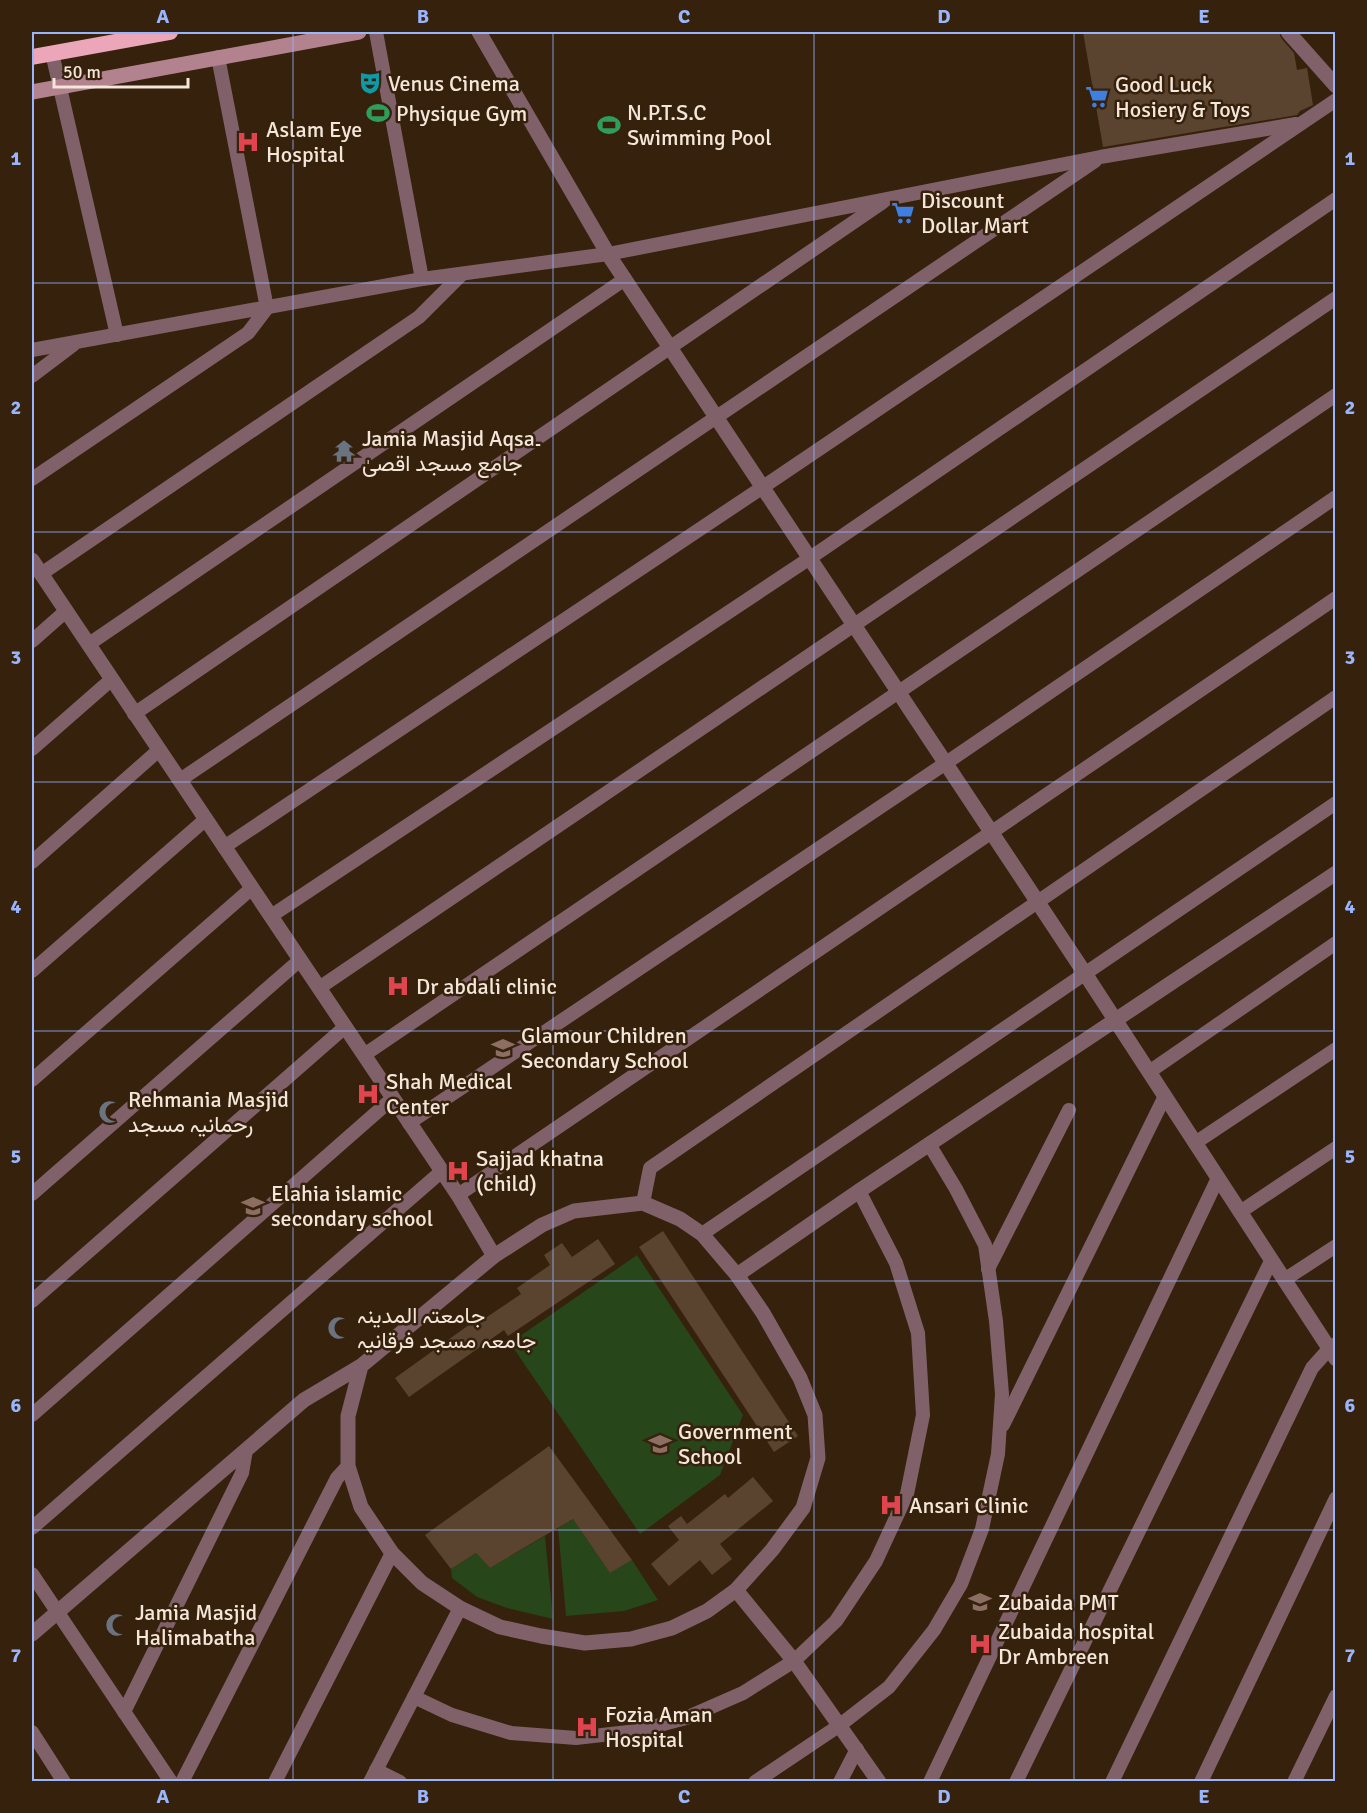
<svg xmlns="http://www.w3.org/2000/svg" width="1367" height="1813" viewBox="0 0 1367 1813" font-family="Signika,Vazirmatn,sans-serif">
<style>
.green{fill:#27461a}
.building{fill:#5b442f}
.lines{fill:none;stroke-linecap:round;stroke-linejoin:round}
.minor{stroke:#806169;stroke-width:14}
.tertiary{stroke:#806169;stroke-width:15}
.secondary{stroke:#b3828f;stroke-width:15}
.trunk{stroke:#eca6b9;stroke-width:16}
.grid{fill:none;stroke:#99b5fd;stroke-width:1.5;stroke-opacity:0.55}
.labels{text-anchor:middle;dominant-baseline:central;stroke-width:5;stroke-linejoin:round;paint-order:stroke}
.poi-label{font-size:22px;fill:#f4e6d9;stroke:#35210c;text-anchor:start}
.neatline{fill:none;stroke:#99b5fd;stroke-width:2}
.grid-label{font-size:20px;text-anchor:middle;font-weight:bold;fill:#99b5fd}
</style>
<rect width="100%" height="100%" fill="#35210c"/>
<g class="green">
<path d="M637,1255L743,1415L720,1475L640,1534L510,1343Z"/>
<path d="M573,1519L610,1573L632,1560L658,1600L624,1611L566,1616L558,1528Z"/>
<path d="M545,1536L553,1619L507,1608L477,1597L452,1578L451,1569L476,1553L490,1568Z"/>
</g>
<g class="building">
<path d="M1083,32H1279L1281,38L1294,53L1297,70L1307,68L1313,105L1300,111L1297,115L1103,147Z"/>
<path d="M663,1231L798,1436L774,1452L639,1247Z"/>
<path d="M598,1239L615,1264L508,1336L504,1330L409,1397L395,1378L473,1322L475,1325L521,1294L517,1288L550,1265L544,1255L562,1243L572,1257Z"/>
<path d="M549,1446L632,1560L610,1573L573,1519L490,1568L476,1553L451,1569L425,1535Z"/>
<path d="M753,1477L773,1501L720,1544L732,1559L712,1575L700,1560L669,1586L651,1564L679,1540L668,1526L681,1516L687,1524L725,1494L728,1498Z"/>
</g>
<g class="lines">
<g class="minor">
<path d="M376,32L422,279"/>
<path d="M52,53L117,335"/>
<path d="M32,350L422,279L608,254L1100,157L1296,124"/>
<path d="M32,376L73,345"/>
<path d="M32,479L248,333L267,308L218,57"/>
<path d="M41,574L419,317L462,274"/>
<path d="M32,641L66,611"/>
<path d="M89,644L625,279"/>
<path d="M134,714L883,202"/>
<path d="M32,749L112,679"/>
<path d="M180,780L1095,161"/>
<path d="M224,847L763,487L1336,100"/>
<path d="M32,862L159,750"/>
<path d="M271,916L810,558L1336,199"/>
<path d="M32,971L206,819"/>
<path d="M319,988L1336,298"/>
<path d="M364,1055L1336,395"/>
<path d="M1149,1072L1336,943"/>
<path d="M32,1080L252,888"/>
<path d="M409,1123L946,763L1336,497"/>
<path d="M1195,1143L1336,1049"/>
<path d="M32,1194L300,960"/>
<path d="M458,1195L1336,598"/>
<path d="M643,1203L650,1168L1336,697"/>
<path d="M1240,1212L1336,1148"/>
<path d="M702,1234L1336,803"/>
<path d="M988,1269L1069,1110"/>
<path d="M1284,1280L1336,1246"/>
<path d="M32,1301L345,1027"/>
<path d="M32,1415L393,1098"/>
<path d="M1003,1425L1165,1096"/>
<path d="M32,1528L442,1171"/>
<path d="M32,1574L171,1782"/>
<path d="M414,1697L452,1715L511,1733L576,1738L637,1731L686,1718L743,1693L794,1661L836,1621L876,1561L907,1494L923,1415L918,1333L896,1263L859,1191"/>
<path d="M124,1712L242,1473L246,1450"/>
<path d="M32,1732L64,1782"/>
<path d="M376,1770L400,1782"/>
<path d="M182,1782L337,1478L348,1466"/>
<path d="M275,1782L392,1553"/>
<path d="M370,1782L460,1608"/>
<path d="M755,1782L840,1725L889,1687L934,1630L961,1584L982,1529L998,1454L1002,1394L996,1321L985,1245L956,1189L929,1144"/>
<path d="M840,1782L857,1749"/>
<path d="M930,1782L1218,1178"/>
<path d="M1016,1782L1271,1261"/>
<path d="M1112,1782L1312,1368L1329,1349L1336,1344"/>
<path d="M1201,1782L1336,1498"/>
<path d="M1294,1782L1336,1696"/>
</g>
<g class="tertiary">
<path d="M479,32L608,254L1084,972L1336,1359"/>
<path d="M1288,32L1336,86"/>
<path d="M32,560L458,1195L494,1256"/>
<path d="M737,1275L859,1191L1336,873"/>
<path d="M736,1590L794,1661L879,1782"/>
<path d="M32,1634L304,1400L361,1366L494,1256L542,1225L574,1211L643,1203L680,1219L702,1234L737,1275L763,1313L800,1378L815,1415L818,1458L803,1508L772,1550L736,1590L707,1611L672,1628L631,1639L585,1643L541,1636L500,1627L460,1608L422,1583L392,1553L361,1507L348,1466V1416L361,1366"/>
</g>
<path class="secondary" d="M32,92L359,32"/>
<path class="trunk" d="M32,57L170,32"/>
</g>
<path class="grid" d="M293,32V1782M553,32V1782M814,32V1782M1074,32V1782M32,283H1336M32,532H1336M32,782H1336M32,1031H1336M32,1281H1336M32,1530H1336"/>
<defs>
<g id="theatre-bare" transform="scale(1.8)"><path d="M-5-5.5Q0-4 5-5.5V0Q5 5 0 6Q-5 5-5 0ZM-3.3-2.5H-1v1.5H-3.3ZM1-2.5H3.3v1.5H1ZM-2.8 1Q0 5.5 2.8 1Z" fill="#0f9aa8" stroke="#35210c" stroke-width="2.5" paint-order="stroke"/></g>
<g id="supermarket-bare" transform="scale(1.8)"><path d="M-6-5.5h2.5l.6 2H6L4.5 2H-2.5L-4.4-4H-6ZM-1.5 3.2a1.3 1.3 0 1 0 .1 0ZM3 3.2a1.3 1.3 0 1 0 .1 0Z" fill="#3f7fe0" stroke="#35210c" stroke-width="2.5" paint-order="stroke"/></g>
<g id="stadium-bare" transform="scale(1.8)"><path d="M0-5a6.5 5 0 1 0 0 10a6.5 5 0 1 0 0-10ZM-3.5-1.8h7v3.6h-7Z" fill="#2e9e5b" stroke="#35210c" stroke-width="2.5" paint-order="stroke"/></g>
<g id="hospital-bare" transform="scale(1.8)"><path d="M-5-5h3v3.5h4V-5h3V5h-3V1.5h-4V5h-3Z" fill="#e0444e" stroke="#35210c" stroke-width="2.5" paint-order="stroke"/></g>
<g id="temple-bare" transform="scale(1.8)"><path d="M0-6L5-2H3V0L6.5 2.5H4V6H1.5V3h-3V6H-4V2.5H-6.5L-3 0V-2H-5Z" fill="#6b7280" stroke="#35210c" stroke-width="2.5" paint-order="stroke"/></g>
<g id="school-bare" transform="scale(1.8)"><path d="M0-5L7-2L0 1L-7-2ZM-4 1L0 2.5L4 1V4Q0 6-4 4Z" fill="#8d6e63" stroke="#35210c" stroke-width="2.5" paint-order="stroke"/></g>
<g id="mosque-bare" transform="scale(1.8)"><path d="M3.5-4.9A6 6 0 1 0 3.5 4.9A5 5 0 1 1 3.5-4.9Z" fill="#6b7280" stroke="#35210c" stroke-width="2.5" paint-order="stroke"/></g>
</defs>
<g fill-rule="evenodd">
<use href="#theatre-bare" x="370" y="83"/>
<use href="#supermarket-bare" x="1097" y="97"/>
<use href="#stadium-bare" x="378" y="113"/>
<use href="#stadium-bare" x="609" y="125"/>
<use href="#hospital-bare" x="248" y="142"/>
<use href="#supermarket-bare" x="903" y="213"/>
<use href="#temple-bare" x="344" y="451"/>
<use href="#hospital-bare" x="398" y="986"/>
<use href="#school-bare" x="503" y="1048"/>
<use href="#hospital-bare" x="368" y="1094"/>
<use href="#mosque-bare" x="110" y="1112"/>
<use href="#hospital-bare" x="458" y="1171"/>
<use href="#school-bare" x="253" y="1206"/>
<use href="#mosque-bare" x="339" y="1328"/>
<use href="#school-bare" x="660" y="1444"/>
<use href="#hospital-bare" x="891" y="1505"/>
<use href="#school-bare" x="980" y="1602"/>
<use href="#mosque-bare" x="117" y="1625"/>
<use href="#hospital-bare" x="980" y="1644"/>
<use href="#hospital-bare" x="587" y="1727"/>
</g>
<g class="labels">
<g class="poi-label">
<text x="388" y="83">Venus Cinema</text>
<text x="1115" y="84">Good Luck<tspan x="1115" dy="25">Hosiery &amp; Toys</tspan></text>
<text x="627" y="112">N.P.T.S.C<tspan x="627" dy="25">Swimming Pool</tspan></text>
<text x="396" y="113">Physique Gym</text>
<text x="266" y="129">Aslam Eye<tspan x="266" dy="25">Hospital</tspan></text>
<text x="921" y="200">Discount<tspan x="921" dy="25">Dollar Mart</tspan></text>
<text x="362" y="438">Jamia Masjid Aqsa۔<tspan x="362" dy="25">جامع مسجد اقصیٰ</tspan></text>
<text x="416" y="986">Dr abdali clinic</text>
<text x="521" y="1035">Glamour Children<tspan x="521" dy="25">Secondary School</tspan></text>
<text x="386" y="1081">Shah Medical<tspan x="386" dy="25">Center</tspan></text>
<text x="128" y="1099">Rehmania Masjid<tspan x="128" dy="25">رحمانیہ مسجد</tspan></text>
<text x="476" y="1158">Sajjad khatna<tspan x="476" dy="25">(child)</tspan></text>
<text x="271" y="1193">Elahia islamic<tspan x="271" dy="25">secondary school</tspan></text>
<text x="357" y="1315">جامعتہ المدینہ<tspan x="357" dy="25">جامعہ مسجد فرقانیہ</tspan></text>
<text x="678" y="1431">Government<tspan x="678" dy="25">School</tspan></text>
<text x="909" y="1505">Ansari Clinic</text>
<text x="998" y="1602">Zubaida PMT</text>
<text x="135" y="1612">Jamia Masjid<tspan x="135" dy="25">Halimabatha</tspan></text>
<text x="998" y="1631">Zubaida hospital<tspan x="998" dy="25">Dr Ambreen</tspan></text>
<text x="605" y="1714">Fozia Aman<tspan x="605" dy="25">Hospital</tspan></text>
</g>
</g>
<rect width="1367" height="1813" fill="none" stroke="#35210c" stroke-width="66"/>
<path d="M54 78v9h134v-9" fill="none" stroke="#f4e6d9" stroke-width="3"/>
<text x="63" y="78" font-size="18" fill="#f4e6d9" stroke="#35210c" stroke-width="4.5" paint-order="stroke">50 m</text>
<rect x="33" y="33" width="1301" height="1747" class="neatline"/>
<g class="grid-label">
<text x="163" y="23">A</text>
<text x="423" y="23">B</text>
<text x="684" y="23">C</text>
<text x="944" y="23">D</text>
<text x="1204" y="23">E</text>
<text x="16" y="165">1</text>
<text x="1350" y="165">1</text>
<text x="16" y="414">2</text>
<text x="1350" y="414">2</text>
<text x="16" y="664">3</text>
<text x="1350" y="664">3</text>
<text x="16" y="913">4</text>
<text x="1350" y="913">4</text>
<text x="16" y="1163">5</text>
<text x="1350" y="1163">5</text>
<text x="16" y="1412">6</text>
<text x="1350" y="1412">6</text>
<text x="16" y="1662">7</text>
<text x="1350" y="1662">7</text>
<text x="163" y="1803">A</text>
<text x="423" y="1803">B</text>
<text x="684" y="1803">C</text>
<text x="944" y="1803">D</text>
<text x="1204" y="1803">E</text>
</g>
</svg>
